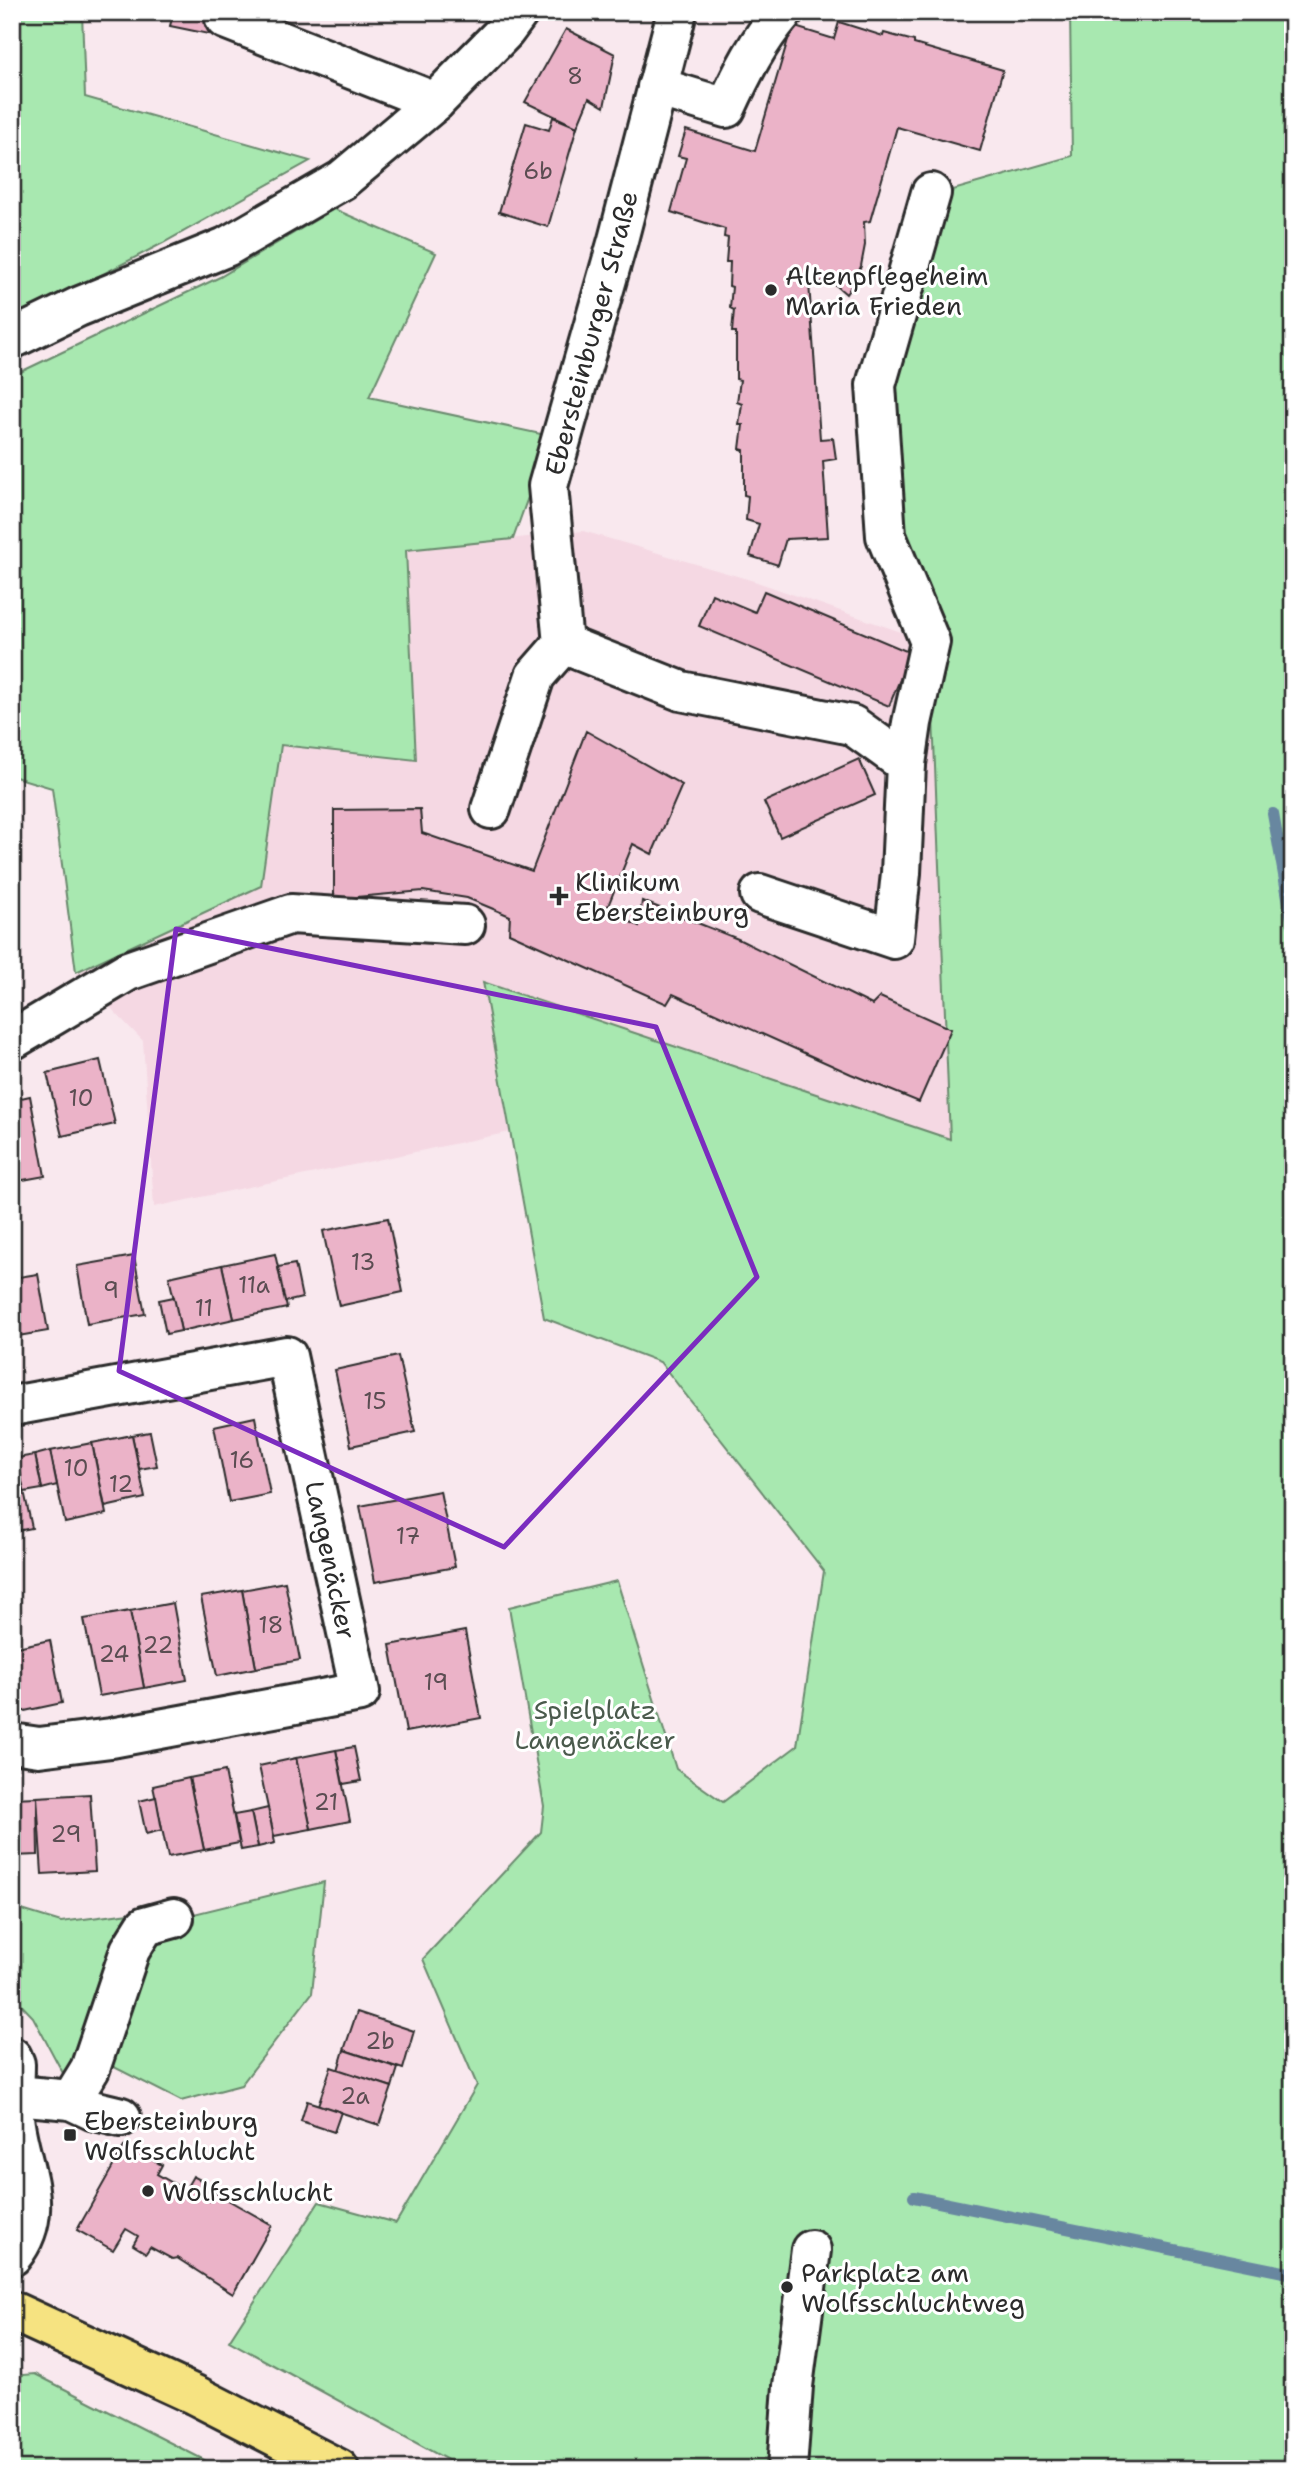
<svg xmlns="http://www.w3.org/2000/svg" width="1305" height="2481" viewBox="0 0 1305 2481" font-family="'Shantell Sans',sans-serif">
<style>
.built{fill:#f5d8e3}
.green{fill:#a8e8b0;stroke:#6a8a6e;stroke-width:2}
.lines{fill:none;stroke-linecap:round;stroke-linejoin:round}
.stream{stroke:#6887a0;stroke-width:12}
.building{fill:#ebb3c8;stroke:#2b2b2b;stroke-width:2}
.minor-casing{stroke:#2b2b2b;stroke-width:44}
.major-casing{stroke:#2b2b2b;stroke-width:44}
.minor{stroke:#fff;stroke-width:38}
.major{stroke:#f6e381;stroke-width:38}
.marked{fill:none;stroke:#7b2cbf;stroke-width:5;stroke-linejoin:round}
.poi-dot{fill:#2b2b2b;stroke:#fff;stroke-width:2.5}
.labels{text-anchor:middle;dominant-baseline:central;stroke-width:6;stroke-linejoin:round;paint-order:stroke}
.number-label{font-size:23px;fill:#5b4d52}
.poi-label{font-size:26px;fill:#2b2b2b;stroke:#fff;text-anchor:start}
.street-label{font-size:26px;fill:#2b2b2b;stroke:#fff}
.park-label{font-size:26px;fill:#4a5a4c;stroke:#fff}
</style>
<rect width="100%" height="100%" fill="#f9e8ee"/>
<filter id="ink" filterUnits="userSpaceOnUse"><feTurbulence type="fractalNoise" baseFrequency=".0143" numOctaves="2"/><feDisplacementMap in="SourceGraphic" scale="14" xChannelSelector="R" yChannelSelector="G"/><feConvolveMatrix kernelMatrix="1 2 1 2 8 2 1 2 1" color-interpolation-filters="sRGB"/></filter>
<g filter="url(#ink)">
<path class="built" d="M583,531L754,581L930,642L950,1139L484,982L510,1132L154,1207L143,1041L76,972L261,886L281,745L416,760L406,550Z"/>
<g class="green">
<path d="M12,12H82L85,97L310,161L163,243L12,321Z"/>
<path d="M1070,12H1293V2469H464L229,2341L319,2202L396,2223L477,2085L423,1959L541,1832L544,1806L509,1607L617,1581L676,1769L723,1802L797,1746L824,1571L660,1362L544,1318L483,982L950,1139L930,642L896,487L890,381L953,190L1072,156Z"/>
<path d="M334,209L436,253L369,397L550,436L513,539L406,550L416,760L281,745L261,886L76,972L52,788L12,776V376L220,277Z"/>
<path d="M324,1882L312,1993L241,2085L181,2101L110,2065L145,1926Z"/>
<path d="M12,1907L61,1922L130,1913L71,2074L65,2077L33,2017L12,1995Z"/>
<path d="M35,2374L222,2469H12V2376Z"/>
</g>
<g class="lines">
<g class="stream">
<path d="M1273,814L1293,925"/>
<path d="M914,2197L1293,2274"/>
</g>
</g>
<g class="building">
<path d="M155,12H213L209,34L170,26L172,18L155,14Z"/>
<path d="M839,22L883,36L884,33L914,41V44L1003,70L980,151L897,127L870,221L864,222L865,245L861,266L855,281L846,294L831,281L809,283L820,439L833,438L836,459L823,461L828,537L786,539L778,565L750,556L759,524L746,520L748,496L744,495V450L740,449L743,425H739L742,404L737,402L740,380L736,379V332H732L734,310L730,308L732,287L729,286L730,262H726L728,238L724,237L725,229L671,212L686,158L678,156L686,130L755,151L792,26L834,39Z"/>
<path d="M566,29L615,54L604,107L589,98L577,127L525,102Z"/>
<path d="M553,117L577,127L548,227L499,212L526,123L549,130Z"/>
<path d="M764,591L911,653L889,706L699,626L712,594L755,612Z"/>
<path d="M586,731L682,785L652,854L633,844L606,911L639,926L642,901L738,939L872,1005L880,997L951,1029L919,1102L851,1074L673,994L667,1004L509,933L510,916L467,898L423,891L334,899V810L420,809L422,833L532,871Z"/>
<path d="M859,759L875,795L780,837L764,802Z"/>
<path d="M100,1060L115,1124L62,1136L47,1073Z"/>
<path d="M30,1096L45,1176L12,1182V1100Z"/>
<path d="M388,1218L403,1292L339,1306L323,1231Z"/>
<path d="M275,1254L287,1308L234,1319L222,1265Z"/>
<path d="M134,1256L145,1314L87,1324L77,1266Z"/>
<path d="M295,1264L302,1298L285,1302L278,1267Z"/>
<path d="M222,1265L234,1319L181,1331L169,1277Z"/>
<path d="M38,1274L48,1331L12,1337V1278Z"/>
<path d="M174,1297L181,1331L166,1334L159,1300Z"/>
<path d="M398,1356L415,1432L351,1446L335,1370Z"/>
<path d="M255,1417L270,1494L229,1502L214,1426Z"/>
<path d="M150,1432L157,1466L139,1469L132,1435Z"/>
<path d="M132,1435L145,1498L105,1507L92,1443Z"/>
<path d="M92,1443L106,1514L65,1523L50,1451Z"/>
<path d="M50,1451L57,1485L42,1489L35,1455Z"/>
<path d="M35,1455L42,1489L24,1492L17,1458Z"/>
<path d="M17,1458L32,1528L12,1532V1459Z"/>
<path d="M440,1491L455,1567L375,1582L360,1506Z"/>
<path d="M285,1582L300,1660L256,1668L242,1590Z"/>
<path d="M242,1590L256,1668L217,1676L201,1597Z"/>
<path d="M173,1603L187,1680L144,1688L130,1611Z"/>
<path d="M130,1611L144,1688L99,1696L84,1619Z"/>
<path d="M465,1631L481,1718L406,1732L390,1645Z"/>
<path d="M50,1640L62,1703L15,1713L12,1699V1648Z"/>
<path d="M354,1747L361,1781L343,1784L336,1750Z"/>
<path d="M336,1750L350,1821L311,1829L296,1758Z"/>
<path d="M296,1758L311,1829L274,1836L259,1766Z"/>
<path d="M225,1771L239,1843L204,1850L189,1778Z"/>
<path d="M189,1778L204,1850L168,1857L153,1786Z"/>
<path d="M90,1794L95,1871L42,1874L37,1797Z"/>
<path d="M37,1797L38,1855L12,1856V1798Z"/>
<path d="M156,1797L162,1830L146,1834L139,1801Z"/>
<path d="M268,1808L275,1843L258,1847L251,1812Z"/>
<path d="M251,1812L258,1847L241,1850L234,1815Z"/>
<path d="M357,2012L414,2031L403,2069L344,2050Z"/>
<path d="M344,2050L398,2068L392,2087L338,2070Z"/>
<path d="M331,2067L392,2087L379,2125L318,2105Z"/>
<path d="M307,2101L341,2112L334,2132L301,2121Z"/>
<path d="M125,2145L162,2165L157,2174L185,2190L193,2176L210,2185L203,2198L209,2201L214,2192L272,2225L233,2294L177,2258L172,2259L150,2247L146,2253L133,2245L138,2236L126,2229L113,2250L77,2230Z"/>
</g>
<g class="lines">
<g class="minor-casing">
<g id="minor">
<path d="M225,19L435,102"/>
<path d="M657,87L726,108C742,73 758,41 783,12"/>
<path d="M12,339L78,307L226,247L342,180L435,102L505,31L519,12"/>
<path d="M563,644L681,691L852,725L906,764L901,873L894,939L760,894"/>
<path d="M906,764L912,723L930,642L886,536L876,385L931,193"/>
<path d="M491,809L535,676L563,644L548,486L618,240L677,12"/>
<path d="M12,1040L128,971L291,914L465,925"/>
<path d="M12,1406L287,1356L360,1692L111,1738L39,1747L12,1743"/>
<path d="M12,2057L15,2064C15,2084 12,2106 15,2125C22,2172 47,2212 12,2256"/>
<path d="M15,2095L71,2100L92,2110L121,2117"/>
<path d="M71,2100L90,2069L130,1950L145,1926L174,1918"/>
<path d="M787,2469L793,2386L811,2250"/>
</g>
</g>
<g class="major-casing">
<path id="major" d="M12,2311L195,2395L339,2469"/>
</g>
<use href="#minor" class="minor"/>
<use href="#major" class="major"/>
</g>
</g>
<path class="marked" d="M176,929L656,1027L757,1277L504,1547L119,1371Z"/>
<g class="poi-dot">
<circle cx="771" cy="290" r="7"/>
<path d="M555.5 885.5h7v7h7v7h-7v7h-7v-7h-7v-7h7z"/>
<rect x="63" y="2128" width="14" height="14" rx="3.5"/>
<circle cx="148" cy="2191" r="7"/>
<circle cx="787" cy="2287" r="7"/>
</g>
<g class="labels">
<g class="number-label">
<text x="575" y="76">8</text>
<text x="538" y="171">6b</text>
<text x="81" y="1098">10</text>
<text x="363" y="1262">13</text>
<text x="254" y="1285">11a</text>
<text x="111" y="1290">9</text>
<text x="204" y="1308">11</text>
<text x="375" y="1401">15</text>
<text x="242" y="1460">16</text>
<text x="76" y="1468">10</text>
<text x="121" y="1484">12</text>
<text x="408" y="1536">17</text>
<text x="271" y="1625">18</text>
<text x="158" y="1645">22</text>
<text x="114" y="1654">24</text>
<text x="436" y="1682">19</text>
<text x="326" y="1802">21</text>
<text x="66" y="1834">29</text>
<text x="380" y="2041">2b</text>
<text x="355" y="2096">2a</text>
</g>
<g class="poi-label">
<text x="785" y="275">Altenpflegeheim<tspan x="785" dy="30">Maria Frieden</tspan></text>
<text x="575" y="881">Klinikum<tspan x="575" dy="30">Ebersteinburg</tspan></text>
<text x="84" y="2120">Ebersteinburg<tspan x="84" dy="30">Wolfsschlucht</tspan></text>
<text x="162" y="2191">Wolfsschlucht</text>
<text x="801" y="2272">Parkplatz am<tspan x="801" dy="30">Wolfsschluchtweg</tspan></text>
</g>
<g class="street-label">
<text transform="translate(591 333) rotate(-75)">Ebersteinburger Straße</text>
<text transform="translate(331 1560) rotate(78)">Langenäcker</text>
</g>
<g class="park-label">
<text x="595" y="1709">Spielplatz<tspan x="595" dy="30">Langenäcker</tspan></text>
</g>
</g>
<rect width="1305" height="2481" fill="none" stroke="#fff" stroke-width="42"/>
<rect x="21" y="21" width="1263" height="2439" fill="none" stroke="#2b2b2b" stroke-width="2.5" filter="url(#ink)"/>
</svg>
